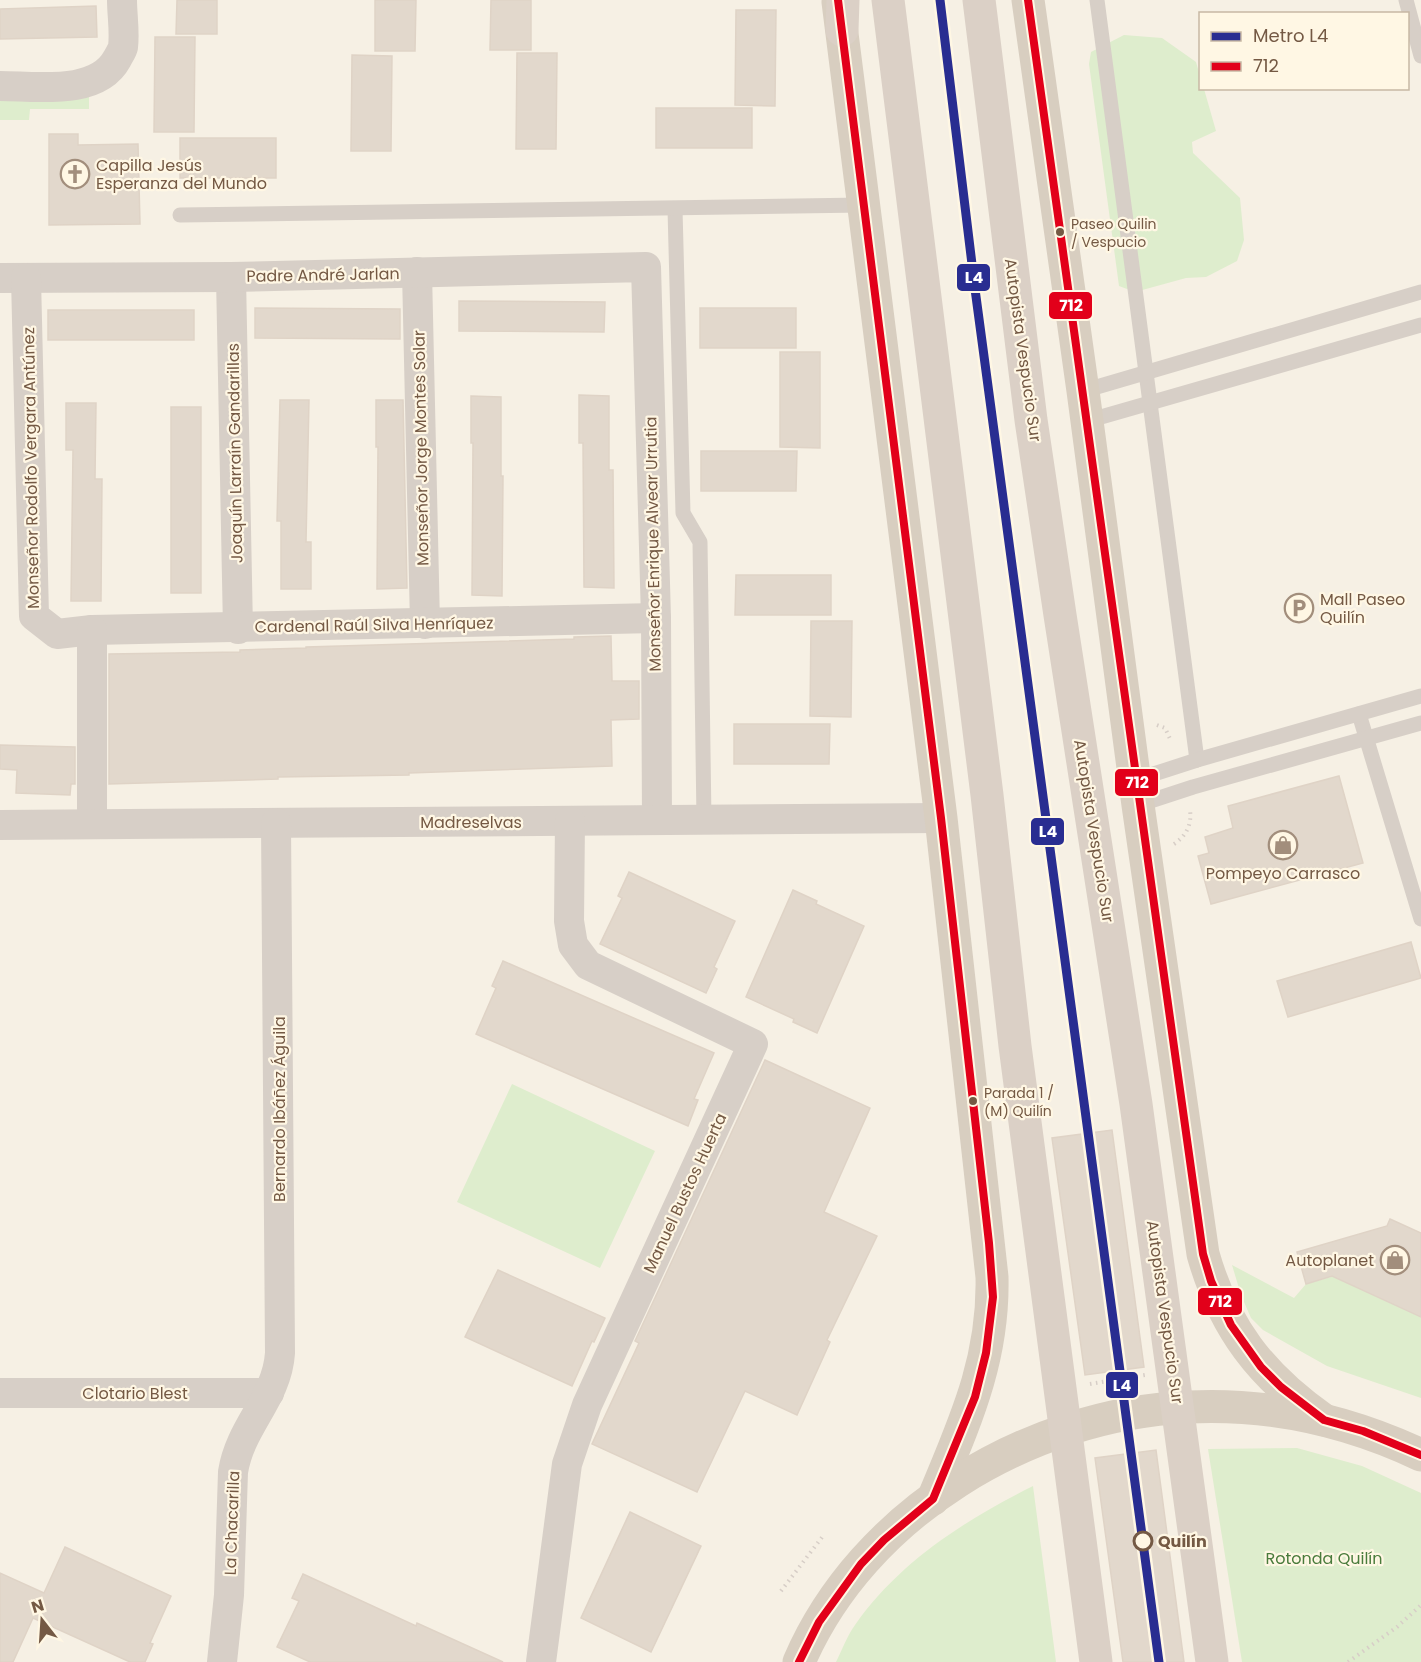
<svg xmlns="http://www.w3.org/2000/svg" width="1421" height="1662" viewBox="0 0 1421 1662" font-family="Poppins,sans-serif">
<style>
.green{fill:#deedcd}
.building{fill:#e2d8cc;stroke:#dfd3c6;stroke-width:1.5}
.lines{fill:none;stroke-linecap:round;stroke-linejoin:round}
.path{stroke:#d7cec7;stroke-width:4;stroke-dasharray:1.5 4.5;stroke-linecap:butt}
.service{stroke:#d7cfc7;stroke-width:15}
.minor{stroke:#d7cfc7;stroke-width:30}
.primary{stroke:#d8cec0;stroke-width:33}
.motorway{stroke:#dbd0c6;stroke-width:33}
.bus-1-casing{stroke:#fff7e4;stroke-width:12}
.bus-1{stroke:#e2001a;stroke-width:8}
.metro-1-casing{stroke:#fff7e4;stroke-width:14}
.metro-1{stroke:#292d91;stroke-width:9}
.bus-dot{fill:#745944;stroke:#fff7e4;stroke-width:2}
.stop-dot{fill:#fff7e4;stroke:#745944;stroke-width:3}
.labels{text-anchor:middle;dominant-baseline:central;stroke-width:4.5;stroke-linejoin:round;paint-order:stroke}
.bus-label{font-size:14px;fill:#745944;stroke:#fff7e4;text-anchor:start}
.poi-label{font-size:16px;fill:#745944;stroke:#fff7e4;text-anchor:start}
.street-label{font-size:16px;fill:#745944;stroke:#fff7e4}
.stop-label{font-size:16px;font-weight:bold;fill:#745944;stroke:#fff7e4;text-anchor:start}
.park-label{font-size:16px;fill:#497b3b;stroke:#fff7e4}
.line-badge{stroke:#fff7e4;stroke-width:2}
.badge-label{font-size:16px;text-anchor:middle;font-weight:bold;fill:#fff}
</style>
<rect width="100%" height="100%" fill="#f6f0e4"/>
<g class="green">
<path d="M1124,35L1162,38L1196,62L1200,76V88L1204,89L1216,131L1192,142L1193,153L1240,198L1244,240L1237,261L1206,277L1186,278L1135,292L1119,286L1089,64L1091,52Z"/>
<path d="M89,97V109H30L29,120H0V98Z"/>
<path d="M512,1084L655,1151L600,1268L457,1202Z"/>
<path d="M1232,1265L1294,1298L1306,1284L1366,1267L1356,1287L1421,1317V1398L1327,1366L1263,1330L1251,1318L1241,1295Z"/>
<path d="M1297,1448L1362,1466L1421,1493V1662H1242L1208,1449Z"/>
<path d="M1033,1486L1056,1662H836C842,1650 847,1636 855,1625C899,1562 965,1520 1033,1486Z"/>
</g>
<g class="building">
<path d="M177,0H217V34H176Z"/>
<path d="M375,0H416L415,51H375Z"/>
<path d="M491,0H531V50H490Z"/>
<path d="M96,6L97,37L0,39V9Z"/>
<path d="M736,10H776L775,106L735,105Z"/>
<path d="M155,37H195L194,132H154Z"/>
<path d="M517,53H557L556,149H516Z"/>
<path d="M352,55L392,56L391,151H351Z"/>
<rect x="656" y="108" width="96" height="40"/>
<path d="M49,134H78V145L138,144L140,224L49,225Z"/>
<rect x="180" y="138" width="96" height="40"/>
<path d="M459,301L605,302L604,332L459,331Z"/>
<path d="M255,308L400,309V339L255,338Z"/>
<rect x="700" y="308" width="96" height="40"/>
<rect x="48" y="310" width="146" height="30"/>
<path d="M780,352H820V448L780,447Z"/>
<path d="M579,395L609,396V470H613L614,588L584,587L583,443H579Z"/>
<path d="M471,396L501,397V476H503L502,596L472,595L473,443H471Z"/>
<path d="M280,400H309L306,542H311V589H281V521H277Z"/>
<path d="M376,400H403L407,588L377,589L378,447H376Z"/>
<path d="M66,403H96L95,479H102L101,601H71L73,450H66Z"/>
<rect x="171" y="407" width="30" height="186"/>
<path d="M701,451H797L796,491H701Z"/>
<path d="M736,575H831V615H735Z"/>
<path d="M811,621H852L851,717L810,716Z"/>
<path d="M611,636L612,681H639V719L611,720L612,766L409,773V775L278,777V779L214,781L109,784V654L240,652V650L306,648V647L574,639V637Z"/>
<path d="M734,724H830L829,764H734Z"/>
<path d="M0,745L75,747V784H71L70,795L16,793L17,770L0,769Z"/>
<path d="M1339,776L1363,863L1211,904L1198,856L1209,853L1205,837L1233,828L1228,806Z"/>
<path d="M629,872L735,921L714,967L717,969L706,993L600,944L622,898L618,896Z"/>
<path d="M793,890L817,901L816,904L864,926L817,1033L793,1022L794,1019L746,997Z"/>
<path d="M1411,942L1421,978L1288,1017L1277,981Z"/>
<path d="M503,961L714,1053L694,1099L698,1100L688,1126L476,1034L496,988L492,986Z"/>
<path d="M765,1060L870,1108L824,1212L877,1236L827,1340L830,1342L797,1415L745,1391L697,1492L592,1444L639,1343L635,1341Z"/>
<path d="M1112,1130L1144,1367L1085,1375L1052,1138Z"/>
<path d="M1390,1219L1421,1233V1317L1332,1276L1306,1284L1297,1252L1387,1226Z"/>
<path d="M498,1270L605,1318L594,1342L592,1341L572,1386L465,1337Z"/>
<path d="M1156,1450L1184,1662H1123L1095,1458Z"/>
<path d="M630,1512L701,1546L651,1652L581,1618Z"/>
<path d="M65,1547L171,1596L150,1643L153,1644L145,1662H130L33,1618L13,1662H0V1573L44,1593Z"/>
<path d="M303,1574L416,1626L417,1623L503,1662H310L277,1647L299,1601L292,1598Z"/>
</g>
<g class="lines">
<g class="path">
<path d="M1157,725L1165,728L1171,741"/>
<path d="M1174,844C1186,836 1192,825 1190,810"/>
<path d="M1090,1384L1145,1375"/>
<path d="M781,1591L823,1536"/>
<path d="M1348,1662L1397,1627L1421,1605"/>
</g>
<g class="service">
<path d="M1097,0L1197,760"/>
<path d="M1406,0L1421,56"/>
<path d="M675,209L683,513L700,542L704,820"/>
<path d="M180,215L863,205"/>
<path d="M1083,391L1421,292"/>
<path d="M1087,421L1421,325"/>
<path d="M1359,714L1421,919"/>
<path d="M1135,780L1197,760L1421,696"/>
<path d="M1138,805L1193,787L1421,723"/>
</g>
<g class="minor">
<path d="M0,86C36,86 97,96 117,59C119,55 122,51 123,47C125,32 122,15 122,0"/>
<path d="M417,272L425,624"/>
<path d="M231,277L238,629"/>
<path d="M0,278L231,277L646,267L656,618L657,820"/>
<path d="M26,278L34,616L57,634L92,630L656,618"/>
<path d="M92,630V824"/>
<path d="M0,825L941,818"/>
<path d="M0,1393H269"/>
<path d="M222,1662L229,1595L233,1472C240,1426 277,1399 280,1353L276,823"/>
<path d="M541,1662L567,1464L587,1405L753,1044L588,965L573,945L569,921L570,821"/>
</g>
<g class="primary">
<path d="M1028,0L1083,391L1138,805L1203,1254C1224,1328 1261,1376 1324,1420"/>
<path d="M838,2L941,818L992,1277C994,1361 964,1424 933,1499"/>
<path d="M799,1662C863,1513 1029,1414 1188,1407C1269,1403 1349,1421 1421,1455"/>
</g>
<g class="motorway">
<path d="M888,0L987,795L1015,1046L1096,1662"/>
<path d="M979,0L1031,420L1060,615L1136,1104L1212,1662"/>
<path d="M842,30L843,0"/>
</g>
<g class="bus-1-casing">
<g id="bus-1">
<path d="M1028,0C1087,418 1143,836 1203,1254L1211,1281L1231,1325L1261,1367L1281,1387L1324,1420L1363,1431L1421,1455"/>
<path d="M799,1662L819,1622L861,1564L884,1540L933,1499L975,1397L986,1353L993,1297L989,1243L941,818L838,0"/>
</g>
</g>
<use href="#bus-1" class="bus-1"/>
<g class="metro-1-casing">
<path id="metro-1" d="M940,0L975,289L1159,1662"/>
</g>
<use href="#metro-1" class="metro-1"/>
</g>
<defs>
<g id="church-ring" transform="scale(1.5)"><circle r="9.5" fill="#fff7e4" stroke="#a28e7c" stroke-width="1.5"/><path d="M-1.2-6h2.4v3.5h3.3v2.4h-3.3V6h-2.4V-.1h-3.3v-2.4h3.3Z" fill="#a28e7c"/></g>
<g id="parking-ring" transform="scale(1.5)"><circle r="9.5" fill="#fff7e4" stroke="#a28e7c" stroke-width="1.5"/><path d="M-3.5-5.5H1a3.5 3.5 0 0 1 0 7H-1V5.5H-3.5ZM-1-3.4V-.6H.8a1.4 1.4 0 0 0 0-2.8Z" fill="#a28e7c"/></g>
<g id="shop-ring" transform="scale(1.5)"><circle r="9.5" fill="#fff7e4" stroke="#a28e7c" stroke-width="1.5"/><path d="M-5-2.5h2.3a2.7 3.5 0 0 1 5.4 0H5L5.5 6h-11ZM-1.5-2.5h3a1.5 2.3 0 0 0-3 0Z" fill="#a28e7c"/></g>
</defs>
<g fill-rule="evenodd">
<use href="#church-ring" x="75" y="174"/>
<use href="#parking-ring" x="1299" y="608"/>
<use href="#shop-ring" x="1283" y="845"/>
<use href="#shop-ring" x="1395" y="1260"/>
</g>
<g class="bus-dot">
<circle cx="1060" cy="232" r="5"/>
<circle cx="973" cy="1101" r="5"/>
</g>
<circle class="stop-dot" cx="1143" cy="1541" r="9"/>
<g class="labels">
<g class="bus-label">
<text x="1071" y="224">Paseo Quilin<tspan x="1071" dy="18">/ Vespucio</tspan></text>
<text x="984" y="1093">Parada 1 /<tspan x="984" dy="18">(M) Quilín</tspan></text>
</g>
<g class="poi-label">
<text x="96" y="165">Capilla Jesús<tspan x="96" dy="18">Esperanza del Mundo</tspan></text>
<text x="1320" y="599">Mall Paseo<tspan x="1320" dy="18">Quilín</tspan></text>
<text x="1283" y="873" text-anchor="middle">Pompeyo Carrasco</text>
<text x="1374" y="1260" text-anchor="end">Autoplanet</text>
</g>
<g class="street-label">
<text transform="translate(323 275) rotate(-1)">Padre André Jarlan</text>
<text transform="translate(1023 350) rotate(82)">Autopista Vespucio Sur</text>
<text transform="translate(421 448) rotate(-91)">Monseñor Jorge Montes Solar</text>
<text transform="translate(235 453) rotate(-91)">Joaquín Larraín Gandarillas</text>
<text transform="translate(31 468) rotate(-91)">Monseñor Rodolfo Vergara Antúnez</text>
<text transform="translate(653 544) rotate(-91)">Monseñor Enrique Alvear Urrutia</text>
<text transform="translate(374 625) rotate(-1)">Cardenal Raúl Silva Henríquez</text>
<text x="471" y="822">Madreselvas</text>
<text transform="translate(1094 831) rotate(81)">Autopista Vespucio Sur</text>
<text transform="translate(279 1109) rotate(-90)">Bernardo Ibáñez Águila</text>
<text transform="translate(685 1193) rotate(-65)">Manuel Bustos Huerta</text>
<text transform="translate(1165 1312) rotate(82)">Autopista Vespucio Sur</text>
<text x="135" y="1393">Clotario Blest</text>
<text transform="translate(232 1523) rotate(-88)">La Chacarilla</text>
</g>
<g class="stop-label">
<text x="1158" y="1541">Quilín</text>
</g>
<g class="park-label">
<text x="1324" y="1558">Rotonda Quilín</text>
</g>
</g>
<g class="line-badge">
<rect x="956" y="263" width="35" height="29" rx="6" fill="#292d91"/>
<rect x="1048" y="291" width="45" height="29" rx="6" fill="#e2001a"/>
<rect x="1114" y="768" width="45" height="29" rx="6" fill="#e2001a"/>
<rect x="1030" y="817" width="35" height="29" rx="6" fill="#292d91"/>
<rect x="1197" y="1287" width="46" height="29" rx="6" fill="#e2001a"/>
<rect x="1105" y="1371" width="34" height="28" rx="6" fill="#292d91"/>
</g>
<g class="badge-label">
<text x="974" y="283">L4</text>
<text x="1071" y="311">712</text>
<text x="1137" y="788">712</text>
<text x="1048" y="837">L4</text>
<text x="1220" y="1307">712</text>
<text x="1122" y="1391">L4</text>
</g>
<rect x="1199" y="12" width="210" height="78" fill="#fff7e4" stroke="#c7b8a4" stroke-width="1.5"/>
<rect x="1211" y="32" width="30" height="9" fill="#292d91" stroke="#c7b8a4" stroke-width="1.5"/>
<text x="1253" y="42" font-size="18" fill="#745944">Metro L4</text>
<rect x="1211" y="62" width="30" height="9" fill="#e2001a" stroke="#c7b8a4" stroke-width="1.5"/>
<text x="1253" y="72" font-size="18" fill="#745944">712</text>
<g transform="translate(42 1620) rotate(343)" stroke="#fff7e4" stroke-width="4.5" paint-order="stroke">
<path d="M0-4.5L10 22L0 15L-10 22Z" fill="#745944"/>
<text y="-9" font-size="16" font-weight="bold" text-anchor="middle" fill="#745944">N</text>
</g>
</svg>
